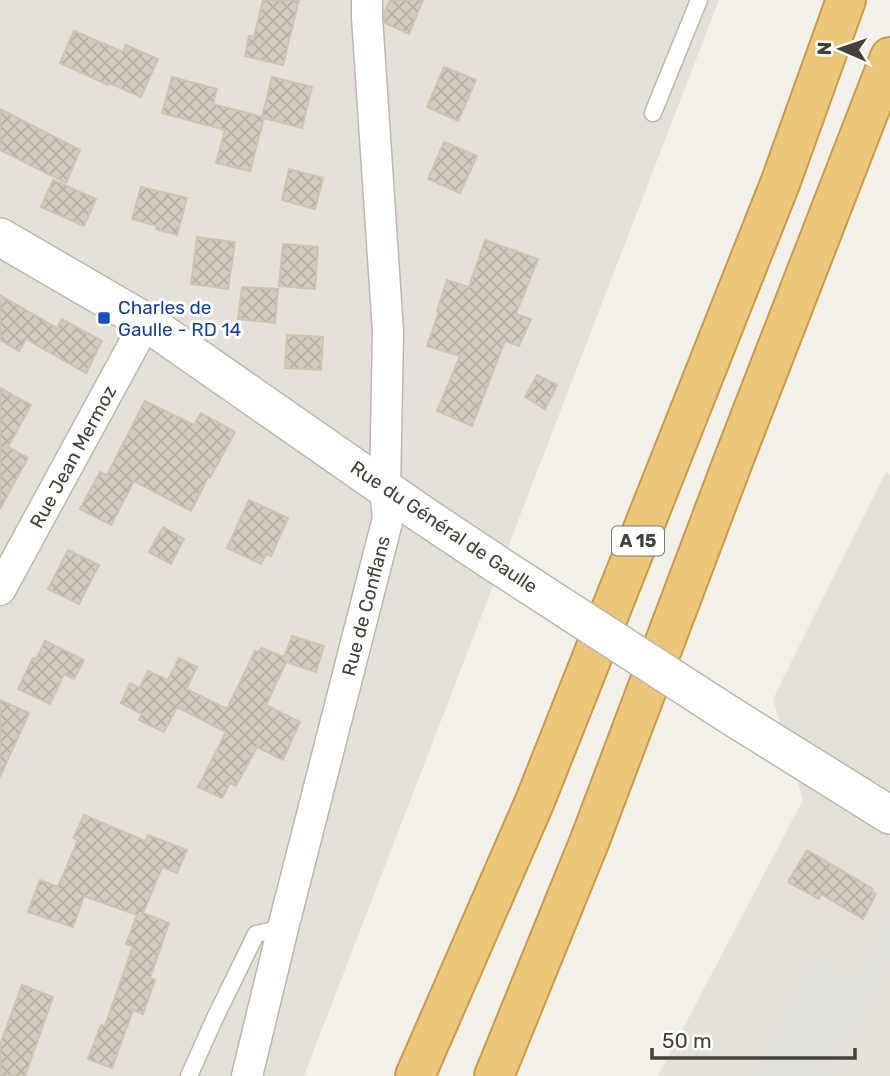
<svg xmlns="http://www.w3.org/2000/svg" width="890" height="1076" viewBox="0 0 890 1076" font-family="Rubik,sans-serif">
<style>
.residential{fill:#e6e1d8}
.parking{fill:#e1e0dd}
.building{fill:url(#building-cross-hatch);stroke:#cdc3b4;stroke-width:2}
.lines{fill:none;stroke-linecap:round;stroke-linejoin:round}
.service-casing{stroke:#bdb7ad;stroke-width:19}
.minor-casing{stroke:#bdb7ad;stroke-width:33}
.tertiary-casing{stroke:#bdb7ad;stroke-width:40}
.motorway-casing{stroke:#ca9b4b;stroke-width:42}
.service{stroke:#fff;stroke-width:16}
.minor{stroke:#fff;stroke-width:30}
.tertiary{stroke:#fff;stroke-width:37}
.motorway{stroke:#ecc67a;stroke-width:38}
.tertiary-bridge-casing{stroke:#bdb7ad;stroke-width:40;stroke-linecap:butt}
.tertiary-bridge{stroke:#fff;stroke-width:37}
.transit-dot{fill:#1a4fb4;stroke:#fff;stroke-width:2.5}
.labels{text-anchor:middle;dominant-baseline:central;stroke-width:6;stroke-linejoin:round;paint-order:stroke}
.shield{fill:#fff;stroke:#7d7974;stroke-width:2}
.shield-label{font-size:18px;font-weight:bold;fill:#454038}
.transit-label{font-size:19px;fill:#164399;stroke:#fff;text-anchor:start}
.street-label{font-size:19px;fill:#454038;stroke:#fff}
</style>
<defs>
<pattern id="building-cross-hatch" width="8" height="8" patternUnits="userSpaceOnUse" patternTransform="scale(1.75)"><rect width="8" height="8" fill="#d3cbc0"/><path d="M0 0l8 8M0 8l8-8" fill="none" stroke="#b6afa6"/></pattern>
</defs>
<rect width="100%" height="100%" fill="#f2f0e9"/>
<g class="residential">
<path d="M0,0H719L304,1076H0Z"/>
<path d="M886,472L890,475V1076H658L803,800L773,699Z"/>
</g>
<path class="parking" d="M890,916V959L826,1076H750L815,957L856,978Z"/>
<g class="building">
<path d="M263,0H299L283,65L245,56L249,36L254,37Z"/>
<path d="M390,0H423L409,34L385,23L384,13Z"/>
<path d="M74,31L123,52L126,45L158,59L141,97L109,83L108,85L60,63Z"/>
<path d="M444,67L476,80L458,121L427,107Z"/>
<path d="M172,77L217,89L213,104L262,117L272,77L312,87L302,128L264,118L250,171L216,163L225,130L162,113Z"/>
<path d="M0,109L80,150L66,183L0,150Z"/>
<path d="M444,142L477,156L460,193L428,179Z"/>
<path d="M289,169L323,178L315,209L282,200Z"/>
<path d="M53,180L96,199L84,226L41,207Z"/>
<path d="M141,187L187,198L177,235L156,229L157,226L132,219Z"/>
<path d="M197,237L235,242L228,289L191,284Z"/>
<path d="M485,240L538,259L516,314L531,319L519,346L505,341L472,426L437,411L460,356L427,346L439,311H437L447,280L469,287Z"/>
<path d="M283,244L318,247L315,289L279,286Z"/>
<path d="M242,287L278,289L275,323L238,319Z"/>
<path d="M0,295L57,328L62,319L102,341L86,373L26,339L19,351L0,340Z"/>
<path d="M287,335L323,337L321,370L285,368Z"/>
<path d="M537,375L557,385L545,409L525,397Z"/>
<path d="M0,388L31,405L8,447L28,458L0,509Z"/>
<path d="M145,401L194,425L201,413L235,432L210,478L208,477L191,511L134,481L111,525L80,509L100,472L107,475Z"/>
<path d="M249,500L288,518L271,556L266,554L261,564L227,548Z"/>
<path d="M163,527L184,539L171,564L149,552Z"/>
<path d="M68,550L99,565L79,604L48,589Z"/>
<path d="M292,636L324,646L316,672L286,662L266,705L300,722L283,760L257,747L236,786L230,783L222,798L198,787L226,732L177,707L164,732L139,720L142,714L121,703L130,683L140,688L148,671L168,680L179,658L197,667L186,689L227,709L255,651L259,652L261,648L284,657Z"/>
<path d="M45,641L84,660L74,679L64,674L50,704L18,689L33,658L36,659Z"/>
<path d="M0,700L29,713L0,777Z"/>
<path d="M84,815L145,841L148,835L187,850L177,873L162,867L143,913L169,923L150,978L155,980L143,1014L133,1010L112,1068L88,1059L101,1025L105,1026L133,946L126,944L137,915L84,896L73,927L28,912L40,880L58,887L78,840L73,838Z"/>
<path d="M807,850L873,889L872,892L876,894L863,919L821,894L819,899L788,882Z"/>
<path d="M22,985L53,997L25,1076H0V1045Z"/>
</g>
<g class="lines">
<g class="service-casing">
<g id="service">
<path d="M653,113L699,0"/>
<path d="M189,1076L214,1020L256,934L283,928"/>
</g>
</g>
<g class="minor-casing">
<g id="minor">
<path id="s1" d="M0,590L146,322"/>
<path id="s2" d="M247,1076L283,928L388,518L385,488L388,332L367,17V0"/>
</g>
</g>
<g class="tertiary-casing">
<g id="tertiary">
<path d="M0,237L146,322L420,513L498,565"/>
<path d="M728,714L890,815"/>
</g>
</g>
<g class="motorway-casing">
<g id="motorway">
<path d="M415,1076L535,801L781,181L846,0"/>
<path d="M494,1076L590,840L732,464L890,57"/>
</g>
</g>
<use href="#service" class="service"/>
<use href="#minor" class="minor"/>
<use href="#tertiary" class="tertiary"/>
<use href="#motorway" class="motorway"/>
<g class="tertiary-bridge-casing">
<path id="tertiary-bridge" d="M498,565L728,714"/>
</g>
<use href="#tertiary-bridge" class="tertiary-bridge"/>
</g>
<rect class="transit-dot" x="97" y="311" width="14" height="14" rx="3.5"/>
<g class="labels">
<rect class="shield" x="612" y="526.5" width="52" height="29" rx="5"/>
<g class="shield-label">
<text x="638" y="541">A 15</text>
</g>
<g class="transit-label">
<text x="118" y="307">Charles de<tspan x="118" dy="22">Gaulle - RD 14</tspan></text>
</g>
<g class="street-label">
<text stroke="none"><textPath href="#s1" startOffset="152">Rue Jean Mermoz</textPath></text>
<text transform="translate(444 527) rotate(34)">Rue du Général de Gaulle</text>
<text stroke="none"><textPath href="#s2" startOffset="485">Rue de Conflans</textPath></text>
</g>
</g>
<g transform="translate(841 49) rotate(272)" stroke="#ffffff" stroke-width="5" paint-order="stroke">
<path d="M0-5L12 26L0 18L-12 26Z" fill="#454038"/>
<text y="-10" font-size="19" font-weight="bold" text-anchor="middle" fill="#454038">N</text>
</g>
<path d="M652 1048v10h203v-10" fill="none" stroke="#454038" stroke-width="3.5"/>
<text x="662" y="1048" font-size="21" fill="#454038" stroke="#ffffff" stroke-width="5" paint-order="stroke">50 m</text>
</svg>
